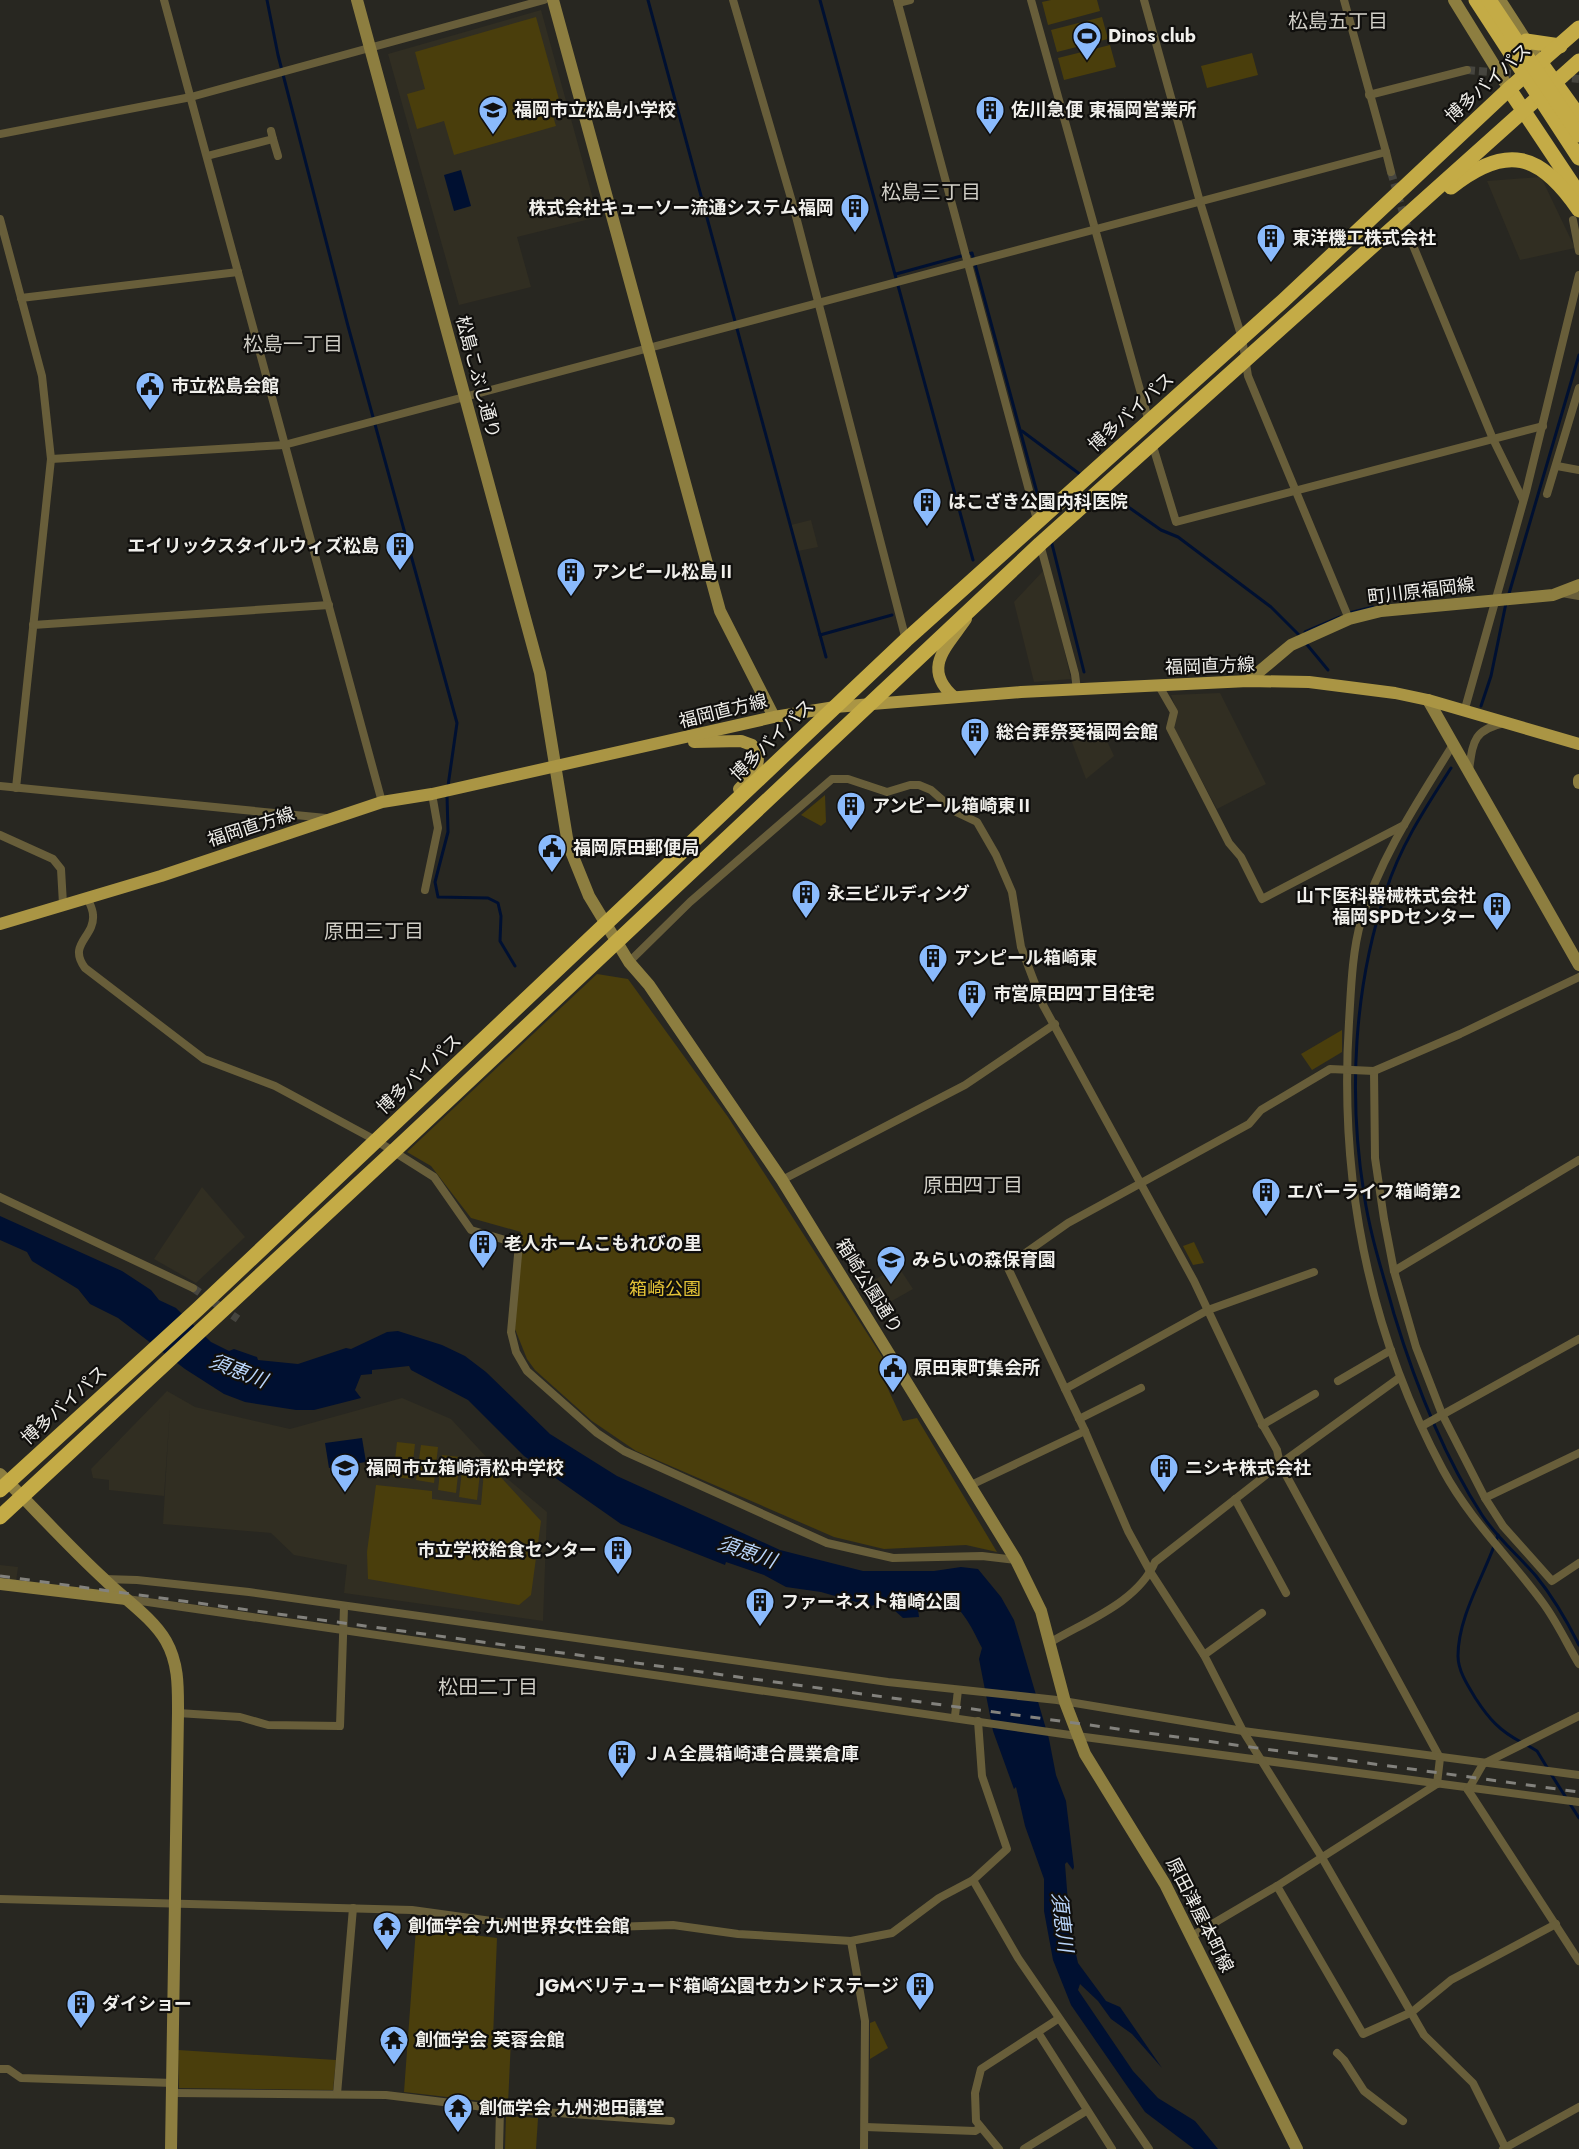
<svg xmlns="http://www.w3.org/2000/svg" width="1579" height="2149" viewBox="0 0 1579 2149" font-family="Jost,'Noto Sans JP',sans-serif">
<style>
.built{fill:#312e22}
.green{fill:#4a3e0c}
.water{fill:#001031}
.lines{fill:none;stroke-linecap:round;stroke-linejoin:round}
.stream{stroke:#001031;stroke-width:3}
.street-tunnel{stroke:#46453f;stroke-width:8;stroke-dasharray:8 4;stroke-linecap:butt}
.street{stroke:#685e3a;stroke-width:8}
.secondary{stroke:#8d7e40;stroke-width:12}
.primary{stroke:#aa9544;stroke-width:12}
.highway{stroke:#c4ab46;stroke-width:15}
.rail{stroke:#83827d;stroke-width:3;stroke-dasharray:10 10;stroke-linecap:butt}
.highway-bridge{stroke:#c4ab46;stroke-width:15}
.labels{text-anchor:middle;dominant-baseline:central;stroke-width:4.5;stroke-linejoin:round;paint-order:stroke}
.poi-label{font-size:18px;font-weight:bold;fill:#f0efeb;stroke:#100f0d;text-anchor:start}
.street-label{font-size:18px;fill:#f0efeb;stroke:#100f0d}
.park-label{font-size:18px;fill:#e4c337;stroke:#100f0d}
.neighbourhood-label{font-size:20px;fill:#d0cec6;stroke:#100f0d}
.water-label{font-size:20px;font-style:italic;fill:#b9d5fb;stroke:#100f0d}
</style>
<rect width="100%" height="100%" fill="#282721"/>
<g class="built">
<path d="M541,10L598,217L517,237L531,287L459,305L388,54Z"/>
<path d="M1541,177L1575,248L1520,260L1487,181Z"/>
<path d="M811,520L818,547L798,551L791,525Z"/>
<path d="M1045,569L1071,679L1034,682L1014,602Z"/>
<path d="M1220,693L1266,784L1217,809L1174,729L1173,721L1177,711L1171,695Z"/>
<path d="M1099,724L1114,756L1086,779L1070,737Z"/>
<path d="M202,1187L245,1237L196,1283L154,1259Z"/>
<path d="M898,1266L913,1289L883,1306L869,1283Z"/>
<path d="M167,1391L195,1407L290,1429L402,1398L451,1419L504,1476L547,1512L543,1621L344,1593L347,1565L294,1555L271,1533L163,1524L170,1407L164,1496L109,1490V1480L93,1478L91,1469Z"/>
<path d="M0,1565L18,1567L16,1582L0,1580Z"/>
</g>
<g class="green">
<path d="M1051,0H1097L1100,11L1048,25L1042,2Z"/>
<path d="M536,17L560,103L550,106L556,126L454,155L444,121L417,129L407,94L425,89L415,52Z"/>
<path d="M1102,17L1108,39L1057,52L1051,30Z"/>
<path d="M1110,45L1116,67L1064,80L1058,58Z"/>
<path d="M1252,53L1258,75L1207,88L1201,66Z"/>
<path d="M825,795L826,822L821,826L801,815Z"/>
<path d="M597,974L628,979L728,1117L883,1358L881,1374L903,1421L917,1418L997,1552L966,1545L884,1549L834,1537L636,1451L592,1421L535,1370L527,1359L515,1329L521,1232L471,1218L431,1166L407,1152Z"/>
<path d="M1342,1030V1052L1312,1070L1301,1054Z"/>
<path d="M1194,1242L1204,1263L1193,1265L1183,1246Z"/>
<path d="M397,1442L415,1444L411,1479L393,1477Z"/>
<path d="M421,1445L438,1447L434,1483L416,1480Z"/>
<path d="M442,1455L460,1457L456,1493L438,1490Z"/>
<path d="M485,1460L541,1521L531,1595L519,1605L368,1579L367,1552L376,1485L432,1491V1499L481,1505Z"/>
<path d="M463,1462L481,1464L477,1500L459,1497Z"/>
<path d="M416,1928L497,1938L493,2038L511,2039L508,2104L404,2092Z"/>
<path d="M875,2021L888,2048L870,2059V2023Z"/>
<path d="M178,2050L336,2060L333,2090L179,2088Z"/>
<path d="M506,2116L538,2118L536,2149H505Z"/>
</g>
<g class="water">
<path d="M461,170L471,206L454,211L444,175Z"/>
<path d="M0,1216L122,1271L151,1290L159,1300L176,1308L211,1342L229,1351L234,1349L257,1357L258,1360L298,1364L346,1348L351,1349L387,1332L398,1331L442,1345L465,1356L486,1372L550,1434L617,1476L780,1550L863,1571H934L961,1567L978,1569L1001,1597L1014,1620L1049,1739L1056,1775L1066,1801L1074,1867L1073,1870L1067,1862L1065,1864L1070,1928L1078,1963L1106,2001L1120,2007L1162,2068L1132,2034L1111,2019L1098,2001L1080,1984L1078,1990L1133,2071L1158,2098L1195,2121L1218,2149H1194L1145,2112L1071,2005L1053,1960L1044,1911V1879L1025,1826L1016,1787L1014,1789L993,1731L979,1659L982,1648C968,1621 954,1585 918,1609L919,1617L903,1618L886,1603L870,1606L821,1592L786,1587L764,1575L726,1562L725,1565L621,1524L524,1456L468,1400L411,1370L409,1366L372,1370V1374L361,1375L355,1390L361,1398L314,1410H296L245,1402L224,1394L185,1369L118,1318L90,1304L78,1289L32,1261L27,1252L0,1240Z"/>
<path d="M362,1438L366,1462L329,1468L325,1443Z"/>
</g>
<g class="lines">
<g class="stream">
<path d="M267,0L278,55L348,326L457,723L448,786"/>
<path d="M648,0L826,657"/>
<path d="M820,0L973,560"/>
<path d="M896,274L972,253L1042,511"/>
<path d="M1022,431L1081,475"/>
<path d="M1107,492L1161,530L1178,537L1271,607L1300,636"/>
<path d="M1051,540L1084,672"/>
<path d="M1508,597L1579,355"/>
<path d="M1349,613L1373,607"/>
<path d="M1305,632L1340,617"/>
<path d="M820,635L892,615"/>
<path d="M1304,641L1328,670"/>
<path d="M1481,706L1491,676L1506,603"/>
<path d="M1451,768C1426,807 1400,846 1386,891C1354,986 1348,1094 1364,1194C1370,1235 1383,1274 1394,1314C1415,1383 1443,1455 1482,1515C1497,1538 1519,1556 1536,1576C1553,1597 1567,1621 1579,1645"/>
<path d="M447,795L448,832L435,882L438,897L488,898L498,903L501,916L500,941L515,966"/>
<path d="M1498,1535C1486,1573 1458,1615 1458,1656C1458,1671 1468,1686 1476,1699C1489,1719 1500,1731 1521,1742"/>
<path d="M1527,1745L1537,1751L1548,1769"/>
<path d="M1551,1774L1579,1818"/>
</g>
<g class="street-tunnel">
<path d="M1467,70L1527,75"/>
<path d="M1560,77L1579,79"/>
<path d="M1391,172L1412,243"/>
<path d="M193,1288L238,1319"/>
</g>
<g class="street">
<path d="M164,0L382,802"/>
<path d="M733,0L793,205L906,640"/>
<path d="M897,0L1037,520"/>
<path d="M1031,0L1149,422"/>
<path d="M1144,0L1200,202L1242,338L1248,376L1349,619"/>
<path d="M898,3L910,0"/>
<path d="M1369,95L1467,70"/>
<path d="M0,134L191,97L544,0"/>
<path d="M273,139L278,156"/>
<path d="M1386,152L1391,172"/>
<path d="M207,156L273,139L271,131"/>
<path d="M0,219L42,376L51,459L16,788"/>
<path d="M1573,220L1579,251"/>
<path d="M1412,243L1493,439L1523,500"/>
<path d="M21,298L238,272"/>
<path d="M1152,443L1176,522L1543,426"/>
<path d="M51,459L284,445L1386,152L1344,0"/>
<path d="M1557,466L1579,470"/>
<path d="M1547,494L1579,388"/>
<path d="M1040,544L1075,674L1077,690"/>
<path d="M1562,593L1579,596"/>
<path d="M33,625L329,605"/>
<path d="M1159,686L1174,712L1170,728L1229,843L1241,857L1262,899L1404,825"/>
<path d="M1464,712L1526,492L1579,275"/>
<path d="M1454,743C1419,800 1380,857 1361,921C1352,952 1351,990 1349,1022C1339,1180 1368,1330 1443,1470C1470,1520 1510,1558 1543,1603C1557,1622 1567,1644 1579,1664"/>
<path d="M1469,770C1473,742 1473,730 1504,723"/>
<path d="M0,786L326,818"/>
<path d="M0,835L53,859L61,869L63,904"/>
<path d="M425,890L438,828L432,794"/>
<path d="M87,897C89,902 93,909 93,915C95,937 67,944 85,968L204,1059L275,1086L377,1141L434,1177L471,1230L519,1244L511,1332L516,1352L527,1371L597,1433L624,1451L827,1543L893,1558L982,1556L1016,1560"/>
<path d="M629,962L690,902L832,779H848L887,792L910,785H919L931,790L956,812L977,822L996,855L1012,892L1021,947L1043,1005L1194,1281L1260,1420L1277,1450L1280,1464L1440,1758L1437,1784"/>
<path d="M1374,1071L1375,1158L1384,1219L1394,1271L1416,1347L1442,1414L1485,1498L1503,1526L1552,1581L1579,1563"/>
<path d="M782,1180L965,1085L1055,1024"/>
<path d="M0,1197L193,1288"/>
<path d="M1394,1271L1579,1160"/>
<path d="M1338,1381L1391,1350"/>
<path d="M1065,1389L1208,1310L1314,1272"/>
<path d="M1079,1419L1141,1388"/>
<path d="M1262,1425L1315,1394"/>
<path d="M1422,1426L1579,1339"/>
<path d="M971,1485L1085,1431"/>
<path d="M1485,1498L1579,1453"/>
<path d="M1235,1499L1286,1593"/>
<path d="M104,1579L137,1580L249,1592L888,1682L1057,1700L1243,1731L1579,1775"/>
<path d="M127,1599L1077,1736L1579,1802"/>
<path d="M1051,1642C1086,1621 1138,1602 1155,1562L1280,1464L1399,1378"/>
<path d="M1204,1655L1262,1613"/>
<path d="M178,1713L240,1717L268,1725L340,1726L344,1607"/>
<path d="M955,1716L958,1690"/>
<path d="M1468,1790L1579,1961"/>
<path d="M1468,1790L1483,1764L1579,1716"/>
<path d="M973,1880L1018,1958L1149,2149"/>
<path d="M1277,1886L1363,2034L1412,2012L1451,1980L1556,1924"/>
<path d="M0,1899L412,1910L549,1929L673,1925L738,1934L851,1941L892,1933L939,1898L973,1880L1007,1849L982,1776L978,1721"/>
<path d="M1192,1936L1277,1886L1437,1784"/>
<path d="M851,1941L865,2021L864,2149"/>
<path d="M1039,2034L1112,2149"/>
<path d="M1337,2053L1344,2060L1364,2091L1403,2121"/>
<path d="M0,2069H8L21,2078L173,2083"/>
<path d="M173,2093L386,2095L500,2109L671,2121"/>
<path d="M337,2094L353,1908"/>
<path d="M865,2127L975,2131L980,2128"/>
<path d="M499,2149L500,2109"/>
<path d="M999,2149L976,2121L975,2093L981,2069L1058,2019"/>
<path d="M1024,2149L1086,2111"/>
<path d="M1503,2149L1579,2107"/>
<path d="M1506,2149L1473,2083L1424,2035L1321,1856L1243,1731L1204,1655L1151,1573L1128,1531L1085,1431L1007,1266L1068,1223L1249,1124L1261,1110L1330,1069L1374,1071L1460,1034L1579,977"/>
</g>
<g class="secondary">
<path d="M357,0L540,673L568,844L589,896L629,962L649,985L782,1180L1016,1560L1041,1611L1065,1702L1085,1754L1165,1884L1297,2149"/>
<path d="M553,0L720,611L774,717"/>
<path d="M1454,0L1509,89"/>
<path d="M1500,0L1540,62"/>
<path d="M1248,681L1291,645L1349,619L1381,611L1553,595L1579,585"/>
<path d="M1428,700L1579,965"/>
<path d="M1579,780V783"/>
<path d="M0,1474C35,1509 68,1546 104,1579C124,1599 152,1617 166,1641C179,1664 178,1688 178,1713L171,2149"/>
<path d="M0,1584L126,1599"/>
</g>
<g class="primary">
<path d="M954,697C921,668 947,647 966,619"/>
<path d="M694,742L741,741L752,745C766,763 752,776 739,789"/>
<path d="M0,924L161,876L382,802L432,794L774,717L835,707L1021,692L1248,681L1309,682L1395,693L1428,700L1579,744"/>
</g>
<g class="highway">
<path d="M1526,41L1560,46"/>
<path d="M1540,62L1579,116"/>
<path d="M1509,89L1577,191"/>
<path d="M1451,187C1507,143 1540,153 1579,210"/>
<path d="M0,1490L198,1309L906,640L1283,301L1509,89L1579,28"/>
<path d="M0,1517L394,1151L1040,544L1579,61"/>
</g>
<path class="rail" d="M0,1576L1579,1792"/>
<g class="highway-bridge">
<path d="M1476,0L1579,158"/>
<path d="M1489,0L1579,135"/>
</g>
</g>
<defs>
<g id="stadium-pin" transform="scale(1.5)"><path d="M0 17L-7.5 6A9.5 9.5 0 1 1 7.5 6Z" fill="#8abafc" stroke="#100f0d"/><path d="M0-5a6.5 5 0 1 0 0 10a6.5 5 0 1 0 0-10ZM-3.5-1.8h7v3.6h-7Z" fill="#111"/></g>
<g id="school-pin" transform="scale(1.5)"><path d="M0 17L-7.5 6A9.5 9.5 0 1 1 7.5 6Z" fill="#8abafc" stroke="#100f0d"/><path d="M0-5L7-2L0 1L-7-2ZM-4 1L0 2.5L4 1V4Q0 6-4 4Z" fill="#111"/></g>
<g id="building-pin" transform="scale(1.5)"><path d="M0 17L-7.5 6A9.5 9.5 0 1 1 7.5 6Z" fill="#8abafc" stroke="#100f0d"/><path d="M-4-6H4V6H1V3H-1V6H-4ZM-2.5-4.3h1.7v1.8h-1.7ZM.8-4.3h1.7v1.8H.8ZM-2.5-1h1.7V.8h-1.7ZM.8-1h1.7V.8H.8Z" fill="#111"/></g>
<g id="civic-pin" transform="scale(1.5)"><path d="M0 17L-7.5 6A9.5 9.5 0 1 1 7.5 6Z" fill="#8abafc" stroke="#100f0d"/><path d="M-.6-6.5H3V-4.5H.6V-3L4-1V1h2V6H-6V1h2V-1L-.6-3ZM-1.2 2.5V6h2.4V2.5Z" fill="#111"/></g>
<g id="temple-pin" transform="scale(1.5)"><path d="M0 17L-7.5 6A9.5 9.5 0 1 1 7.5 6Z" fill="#8abafc" stroke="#100f0d"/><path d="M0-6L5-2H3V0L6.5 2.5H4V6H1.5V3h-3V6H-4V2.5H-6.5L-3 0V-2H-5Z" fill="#111"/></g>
</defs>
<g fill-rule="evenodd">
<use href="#stadium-pin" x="1087" y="36"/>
<use href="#school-pin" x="493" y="110"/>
<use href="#building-pin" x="990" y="110"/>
<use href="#building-pin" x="855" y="208"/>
<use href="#building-pin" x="1271" y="238"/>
<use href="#civic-pin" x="150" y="386"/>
<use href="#building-pin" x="927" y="502"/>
<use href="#building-pin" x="400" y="546"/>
<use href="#building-pin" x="571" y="572"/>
<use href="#building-pin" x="975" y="732"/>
<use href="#building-pin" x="851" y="806"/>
<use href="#civic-pin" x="552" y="848"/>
<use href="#building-pin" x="806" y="894"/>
<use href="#building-pin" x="1497" y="906"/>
<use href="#building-pin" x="933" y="958"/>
<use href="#building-pin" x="972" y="994"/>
<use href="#building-pin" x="1266" y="1192"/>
<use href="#building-pin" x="483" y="1244"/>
<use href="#school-pin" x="891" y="1260"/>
<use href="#civic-pin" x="893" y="1368"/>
<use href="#school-pin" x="345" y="1468"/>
<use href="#building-pin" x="1164" y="1468"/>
<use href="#building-pin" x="618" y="1550"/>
<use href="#building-pin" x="760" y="1602"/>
<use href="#building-pin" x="622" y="1754"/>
<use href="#temple-pin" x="387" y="1926"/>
<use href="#building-pin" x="920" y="1986"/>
<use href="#building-pin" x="81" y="2004"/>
<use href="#temple-pin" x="394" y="2040"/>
<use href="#temple-pin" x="458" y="2108"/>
</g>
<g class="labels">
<g class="poi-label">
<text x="1108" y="36">Dinos club</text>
<text x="514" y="110">福岡市立松島小学校</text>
<text x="1011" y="110">佐川急便 東福岡営業所</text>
<text x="834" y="208" text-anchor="end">株式会社キューソー流通システム福岡</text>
<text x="1292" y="238">東洋機工株式会社</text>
<text x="171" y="386">市立松島会館</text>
<text x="948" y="502">はこざき公園内科医院</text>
<text x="379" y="546" text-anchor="end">エイリックスタイルウィズ松島</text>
<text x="592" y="572">アンピール松島Ⅱ</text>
<text x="996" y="732">総合葬祭葵福岡会館</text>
<text x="872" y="806">アンピール箱崎東Ⅱ</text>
<text x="573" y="848">福岡原田郵便局</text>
<text x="827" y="894">永三ビルディング</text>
<text x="1476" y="896" text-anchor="end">山下医科器械株式会社<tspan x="1476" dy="21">福岡SPDセンター</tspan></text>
<text x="954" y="958">アンピール箱崎東</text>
<text x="993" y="994">市営原田四丁目住宅</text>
<text x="1287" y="1192">エバーライフ箱崎第２</text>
<text x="504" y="1244">老人ホームこもれびの里</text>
<text x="912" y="1260">みらいの森保育園</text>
<text x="914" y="1368">原田東町集会所</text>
<text x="366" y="1468">福岡市立箱崎清松中学校</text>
<text x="1185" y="1468">ニシキ株式会社</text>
<text x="597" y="1550" text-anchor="end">市立学校給食センター</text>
<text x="781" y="1602">ファーネスト箱崎公園</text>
<text x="643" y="1754">ＪＡ全農箱崎連合農業倉庫</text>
<text x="408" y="1926">創価学会 九州世界女性会館</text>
<text x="899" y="1986" text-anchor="end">JGMベリテュード箱崎公園セカンドステージ</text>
<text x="102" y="2004">ダイショー</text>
<text x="415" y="2040">創価学会 芙蓉会館</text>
<text x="479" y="2108">創価学会 九州池田講堂</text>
</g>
<g class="street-label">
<text transform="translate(1488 83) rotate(-42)">博多バイパス</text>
<text transform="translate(478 377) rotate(75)">松島こぶし通り</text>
<text transform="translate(1131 412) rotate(-42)">博多バイパス</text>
<text transform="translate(1421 591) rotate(-7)">町川原福岡線</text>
<text transform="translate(1210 666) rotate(-2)">福岡直方線</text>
<text transform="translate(723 711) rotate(-14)">福岡直方線</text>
<text transform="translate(772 740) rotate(-44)">博多バイパス</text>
<text transform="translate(251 827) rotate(-18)">福岡直方線</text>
<text transform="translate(419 1074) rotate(-43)">博多バイパス</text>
<text transform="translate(869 1286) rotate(58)">箱崎公園通り</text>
<text transform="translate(64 1405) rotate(-42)">博多バイパス</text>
<text transform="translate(1200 1915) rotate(63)">原田津屋本町線</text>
</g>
<g class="park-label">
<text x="665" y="1289">箱崎公園</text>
</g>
<g class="neighbourhood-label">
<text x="1338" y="21">松島五丁目</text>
<text x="931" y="192">松島三丁目</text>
<text x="293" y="344">松島一丁目</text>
<text x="374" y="931">原田三丁目</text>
<text x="973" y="1185">原田四丁目</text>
<text x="488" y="1687">松田二丁目</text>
</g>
<g class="water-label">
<text transform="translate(238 1371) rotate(21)">須恵川</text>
<text transform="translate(747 1552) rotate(19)">須恵川</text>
<text transform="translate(1062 1922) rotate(83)">須恵川</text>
</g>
</g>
</svg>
